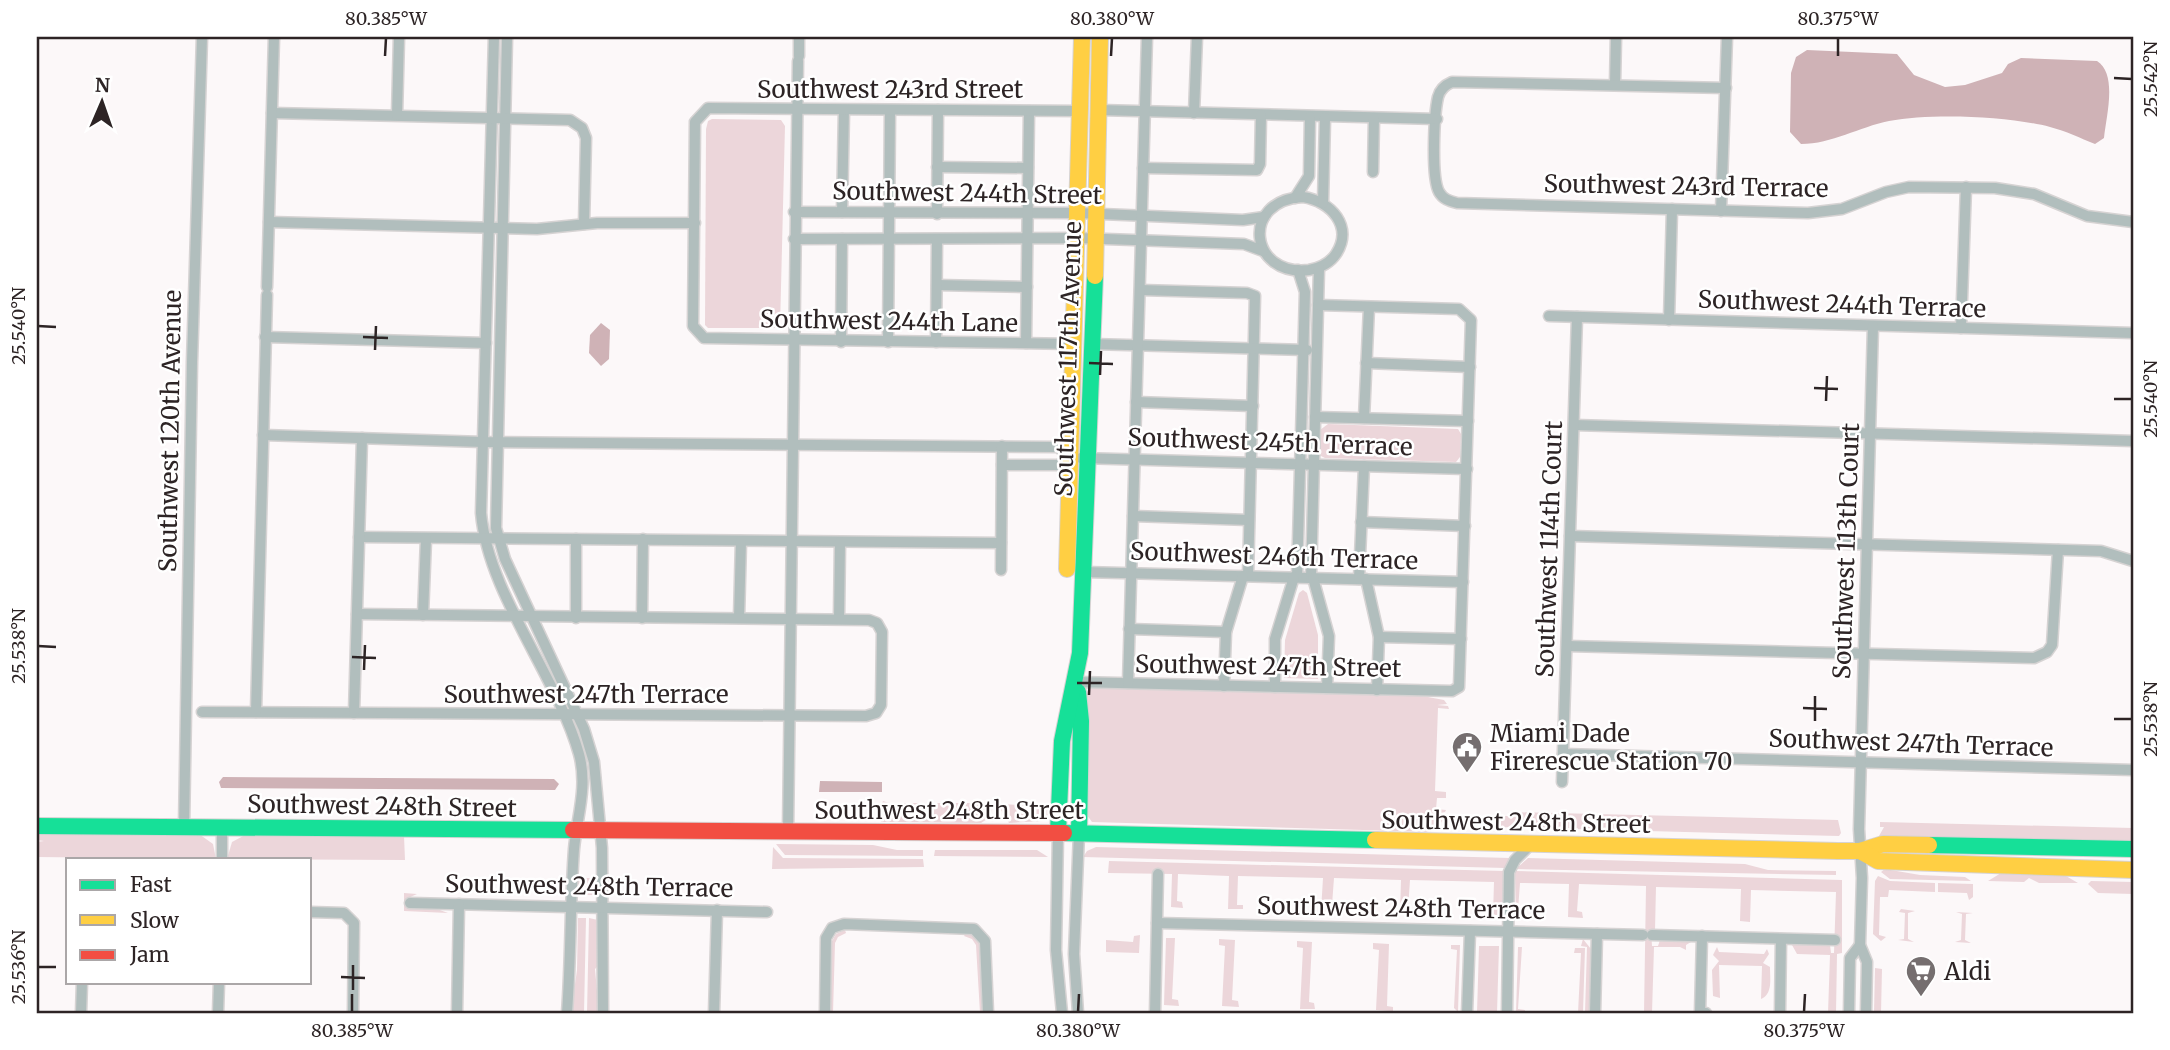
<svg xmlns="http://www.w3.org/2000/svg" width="2170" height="1050" viewBox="0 0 2170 1050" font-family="Merriweather,serif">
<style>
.green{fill:#ecd6da}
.water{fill:#cfb2b6}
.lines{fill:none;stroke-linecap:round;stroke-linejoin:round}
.street-casing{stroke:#d6d3d3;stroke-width:13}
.fast-casing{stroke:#d6d3d3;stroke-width:18}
.slow-casing{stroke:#d6d3d3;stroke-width:18}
.jam-casing{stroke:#d6d3d3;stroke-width:18}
.street{stroke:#b1bebd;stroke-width:10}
.fast{stroke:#16e098;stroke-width:16}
.slow{stroke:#ffcf43;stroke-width:16}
.jam{stroke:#f24e42;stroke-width:16}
.ticks{fill:none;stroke:#2d2425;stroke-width:2.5}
.labels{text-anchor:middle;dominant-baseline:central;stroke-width:5;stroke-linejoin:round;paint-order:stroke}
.street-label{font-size:24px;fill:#2d2425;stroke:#fff}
.poi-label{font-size:24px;fill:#2d2425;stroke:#fff;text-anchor:start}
.neatline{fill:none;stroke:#2d2425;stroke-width:2.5}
.ticks-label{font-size:18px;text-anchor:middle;fill:#2d2425}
</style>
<rect width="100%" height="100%" fill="#fcf8f9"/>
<g class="green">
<path d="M712,119L781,120L785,126L780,328H708L705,325L706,129L708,121Z"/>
<path d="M1328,424L1458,429L1461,434L1460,457L1456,462L1325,458L1319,455L1320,430Z"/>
<path d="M1303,590L1307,593L1318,635V679L1284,678L1285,640L1299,593Z"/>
<path d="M1090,687L1412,694L1444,700L1447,704L1437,705L1448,706L1449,709L1438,708L1435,791L1446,792V798H1437L1436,809L1446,810L1445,812L1434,814L1446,815L1439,826H1433L1431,832L1092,822L1084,811L1087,692Z"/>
<path d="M883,801L889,803H994L990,817L981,823L893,822H881L880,808Z"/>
<path d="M1002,804L1053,807L1044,821L1009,823L1001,810Z"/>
<path d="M1509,812L1838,820L1841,833L1839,836L1498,827L1494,824L1493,816H1508Z"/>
<path d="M1880,822L2133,828V841L1879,836L1884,827H1880Z"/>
<path d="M37,832L199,834L213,844L216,859L37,857V842L44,841L37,840Z"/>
<path d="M247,834L404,836L405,860L227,859L232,842Z"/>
<path d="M776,844L873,845L897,850H923V856L785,855Z"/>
<path d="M773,847L783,858L923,859L924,867L772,869Z"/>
<path d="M1096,847L1510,858L1505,868L1083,857L1087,851Z"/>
<path d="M935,850H1037L1048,857L934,856Z"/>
<path d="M1528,858L1745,864L1768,870L1836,871V875L1516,869Z"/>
<path d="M1109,861L1504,871L1502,916L1493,915L1494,882L1410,880L1408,909H1415V913H1400L1401,880L1334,878L1332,905L1337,906L1339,912L1321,911L1323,878L1238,876L1237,905H1243V909H1228L1229,876L1178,874L1177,901L1182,902L1183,908L1171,907L1172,874L1108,873Z"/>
<path d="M1885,869L1920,875L1965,877L1971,881L1890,879L1881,872Z"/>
<path d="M1515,871L1842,880V953L1837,954L1836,1013H1828L1830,955L1797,954L1792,945H1830L1831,953H1834L1836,892L1751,890L1750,922L1740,921L1741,889L1656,887L1655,930H1651L1652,946H1658L1660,940L1691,942L1686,945V950L1680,947H1654L1652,1013H1644L1646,886L1579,884L1577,911L1582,912L1583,918L1568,917L1569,884L1520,883L1518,910H1524L1525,916H1516Z"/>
<path d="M2001,873L2066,876L2078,883H2039L2029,878L2024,882L1988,881Z"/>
<path d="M1878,876L1890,881L1935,883V892L1889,890L1888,897H1880L1879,935L1886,937L1881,941L1873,934L1875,881Z"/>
<path d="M578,878H595L594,895H578Z"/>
<path d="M2091,881L2133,882V894L2098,893L2088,884Z"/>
<path d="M1938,883L1973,884V897L1969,900L1967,893L1938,892Z"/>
<path d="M404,893L417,894L408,898V908L437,909L448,913L404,911Z"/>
<path d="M1901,909L1915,911L1908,913V939L1914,942L1898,940L1904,939L1905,913L1899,912Z"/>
<path d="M1956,912L1973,913L1966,914L1965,940L1971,943L1955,942L1961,940L1962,914Z"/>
<path d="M578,918H586L584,1013H571L577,970Z"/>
<path d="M589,918L598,920L597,967L595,969L599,1013H587Z"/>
<path d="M845,930L846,933L838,937L835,943L833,1013H829L831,943L836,934Z"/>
<path d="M966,933L973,935L980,944L984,1013H980L976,945L972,939L964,936Z"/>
<path d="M1140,935L1139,953L1106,952V940L1133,942L1134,936Z"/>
<path d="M1166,938H1175L1172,999L1178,1000L1179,1006L1164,1005Z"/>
<path d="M1219,939L1235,940L1232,1000L1238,1001L1239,1007L1222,1006L1225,946L1219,945Z"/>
<path d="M1583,939L1591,949L1589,1013H1585L1587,947L1581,946Z"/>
<path d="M1297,941L1312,942L1309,1002L1314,1003L1315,1009H1300L1303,948L1297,947Z"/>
<path d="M1373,943L1389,944L1387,1006L1393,1007V1011L1376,1010L1379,950L1373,949Z"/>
<path d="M1451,945H1460L1458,1012L1454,1008L1457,950L1451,949Z"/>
<path d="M1479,946H1499L1497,1013H1477Z"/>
<path d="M1518,947H1522L1518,1009L1525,1010V1013H1516Z"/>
<path d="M1717,947L1719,952L1764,954L1767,949L1769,954L1763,963L1770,967C1770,979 1773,994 1761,999L1762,966L1719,965L1720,998L1713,996L1712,970L1719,961L1713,955Z"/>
<path d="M1575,948H1585L1583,1013H1578L1581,953H1574Z"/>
<path d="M1875,968L1882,969L1881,1013H1874Z"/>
</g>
<g class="water">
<path d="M1807,50L1897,54L1914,75L1945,87L1965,85L2002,73L2008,64L2021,58L2097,61C2118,74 2106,117 2104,138L2095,144C2080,138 2066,131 2050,127C2008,116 1932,113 1889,121C1859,127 1832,144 1801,144L1790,132L1791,73L1796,57Z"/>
<path d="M601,323L610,330L609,359L601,366L589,353L590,335Z"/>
<path d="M223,777L554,779L559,784L555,790L221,788L219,782Z"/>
<path d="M820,781L882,782V792H819Z"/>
</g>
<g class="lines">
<g class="street-casing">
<g id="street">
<path d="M494,37L481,513C488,594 557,676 579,754C588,787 577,816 574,849C570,903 571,958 567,1013"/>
<path d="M507,37L496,528L505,559L584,729L594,762L602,848L603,1013"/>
<path d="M799,56V37"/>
<path d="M1615,84L1616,37"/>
<path d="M1726,88L1452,82C1445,85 1440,89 1438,97C1434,115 1431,177 1439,192C1443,199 1449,201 1457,203L1808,213L1842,209L1886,192L1909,187L1995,188L2034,194L2087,216L2133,222"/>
<path d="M1099,110L1437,119"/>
<path d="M272,113L570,120L582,128L586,138L584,224"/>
<path d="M1194,113L1197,37"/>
<path d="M397,115L399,37"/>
<path d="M937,167L1028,168"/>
<path d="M1143,168L1257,170L1260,164L1261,115"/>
<path d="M1373,172L1374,118"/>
<path d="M1303,197C1331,201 1354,227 1336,254C1330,263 1320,268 1309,270C1249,277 1240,200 1303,197Z"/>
<path d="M1295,198L1309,176L1310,117"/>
<path d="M1323,203L1325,118"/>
<path d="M1721,211L1727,37"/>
<path d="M794,212L1078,213L1243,220L1264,217"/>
<path d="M842,212L844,110"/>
<path d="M937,214L938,110"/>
<path d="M269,222L537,229L597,223H695"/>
<path d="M794,239L1078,238L1244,244L1263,251"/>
<path d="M937,285L1027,287"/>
<path d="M267,287L274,37"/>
<path d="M1140,290L1247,293L1255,296L1248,576"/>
<path d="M1549,316L2133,333"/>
<path d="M1669,320L1672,209"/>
<path d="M1961,328L1966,187"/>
<path d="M265,337L486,343"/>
<path d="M841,342L842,239"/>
<path d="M888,342L890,110"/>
<path d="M936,342L937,239"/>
<path d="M1026,343L1029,111"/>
<path d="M1074,344L704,338L693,326L695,122L708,108L1081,111"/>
<path d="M1091,344L1307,350"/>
<path d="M1366,363L1470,367"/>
<path d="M1136,402L1253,406"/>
<path d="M1315,417L1468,421"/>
<path d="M1364,418L1369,307"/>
<path d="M1574,425L2133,441"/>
<path d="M263,435L483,442L1058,447L1071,458"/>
<path d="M1081,458L1467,469"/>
<path d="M1002,465H1058L1071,458"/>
<path d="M1133,516L1249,520"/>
<path d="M1361,522L1465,526"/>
<path d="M1570,536L2101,551L2133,561"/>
<path d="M359,537L1001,543"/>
<path d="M1001,570L1002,446"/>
<path d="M1084,572L1463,582"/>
<path d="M1297,577L1305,292L1298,270"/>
<path d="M1311,578L1319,268"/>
<path d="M1313,578L1329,636L1327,688"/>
<path d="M1359,579L1364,466"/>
<path d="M1366,579L1379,637L1377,690"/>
<path d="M423,615L426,539"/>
<path d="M576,618V539"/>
<path d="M642,618L643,539"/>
<path d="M739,618L741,541"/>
<path d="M839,619L840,542"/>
<path d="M1129,629L1226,632"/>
<path d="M1379,637L1461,639"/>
<path d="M1567,646L2034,658L2047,652L2052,645L2058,550"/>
<path d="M1077,682L1452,691L1459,687L1471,320L1459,309L1318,305"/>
<path d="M1128,683L1147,37"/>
<path d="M1224,686L1226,632L1243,576"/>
<path d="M1275,687V639L1294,577"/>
<path d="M202,712L866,716L876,713L881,705L882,632L877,623L869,620L357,614"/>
<path d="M256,712L267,295"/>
<path d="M354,713L362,438"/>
<path d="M1563,754L2133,770"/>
<path d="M1562,782L1577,317"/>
<path d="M184,827L192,362L202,37"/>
<path d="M788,832L798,61"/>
<path d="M1058,833L1056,950L1062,1013"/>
<path d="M222,859V827"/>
<path d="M410,903L767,912"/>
<path d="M310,912L344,913L354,923L353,1013"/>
<path d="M1157,923L1643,935"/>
<path d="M1652,935L1835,940"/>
<path d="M1702,936L1700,1013H1706"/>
<path d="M81,1013L82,982"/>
<path d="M218,1013L219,982"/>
<path d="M457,1013L459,904"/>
<path d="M714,1013L717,910"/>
<path d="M825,1013L826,938L832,928L844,924L974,929L985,941L988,1013"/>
<path d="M1078,1013L1074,954L1079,833"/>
<path d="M1155,1013L1158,874"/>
<path d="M1467,1013L1470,931"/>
<path d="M1507,1013L1509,872L1515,860L1530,845"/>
<path d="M1595,1013L1597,934"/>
<path d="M1780,1013L1781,939"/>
<path d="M1849,1013L1850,958L1860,945"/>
<path d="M1866,1013L1867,962L1860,945L1862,878L1859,829L1873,326"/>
</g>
</g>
<g class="fast-casing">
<g id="fast">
<path d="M1078,692L1081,721L1079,833"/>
<path d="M37,826L573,830"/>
<path d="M1058,833L1062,741L1080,653L1095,276"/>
<path d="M1064,833L1375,840"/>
<path d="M1929,845L2133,849"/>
</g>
</g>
<g class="slow-casing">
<g id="slow">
<path d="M1095,276L1100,37"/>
<path d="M1067,569L1082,37"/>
<path d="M1375,840L1838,851H1860L1883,844L1929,845"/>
<path d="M1860,851L1878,861L2133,870"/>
</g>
</g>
<g class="jam-casing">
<path id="jam" d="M573,830L1064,833"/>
</g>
<use href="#street" class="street"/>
<use href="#fast" class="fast"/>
<use href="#slow" class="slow"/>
<use href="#jam" class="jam"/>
</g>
<path class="ticks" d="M385,56L386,38M1111,56L1112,38M1838,56V38M2114,78L2132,79M38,326L56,327M363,337L388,338M375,350L376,326M1089,363L1113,364M1100,375L1101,351M1814,388L1838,389M2114,399H2132M1826,401L1827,376M38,646L56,647M352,657L376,658M364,670L365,645M1077,683H1102M1089,695L1090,671M1803,708L1827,709M2114,719H2132M1815,721V696M38,967H56M341,977L365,978M353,990V965M352,1012V994M1078,1012L1079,994M1804,1012L1805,994"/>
<defs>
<g id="civic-pin" transform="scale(1.575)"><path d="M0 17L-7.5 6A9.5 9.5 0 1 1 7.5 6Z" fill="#756e6f" stroke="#fff"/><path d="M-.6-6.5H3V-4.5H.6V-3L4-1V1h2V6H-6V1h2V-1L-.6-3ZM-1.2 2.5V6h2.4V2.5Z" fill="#fff"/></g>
<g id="supermarket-pin" transform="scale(1.575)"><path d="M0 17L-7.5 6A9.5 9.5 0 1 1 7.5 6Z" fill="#756e6f" stroke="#fff"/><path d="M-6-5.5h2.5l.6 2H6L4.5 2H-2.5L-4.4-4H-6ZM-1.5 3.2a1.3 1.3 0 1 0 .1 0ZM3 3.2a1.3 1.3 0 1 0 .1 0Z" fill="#fff"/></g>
</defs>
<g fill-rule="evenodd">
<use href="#civic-pin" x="1467" y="747"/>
<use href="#supermarket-pin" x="1921" y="971"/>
</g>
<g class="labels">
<g class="street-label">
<text x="890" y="89">Southwest 243rd Street</text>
<text transform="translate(1686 186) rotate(1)">Southwest 243rd Terrace</text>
<text transform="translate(967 193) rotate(1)">Southwest 244th Street</text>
<text transform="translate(1842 304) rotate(2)">Southwest 244th Terrace</text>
<text transform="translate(889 321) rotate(1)">Southwest 244th Lane</text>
<text transform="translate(1068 359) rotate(-88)">Southwest 117th Avenue</text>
<text transform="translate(170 431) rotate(-89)">Southwest 120th Avenue</text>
<text transform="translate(1270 442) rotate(2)">Southwest 245th Terrace</text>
<text transform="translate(1549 549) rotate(-88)">Southwest 114th Court</text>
<text transform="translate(1846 551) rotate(-88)">Southwest 113th Court</text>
<text transform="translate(1274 556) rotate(2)">Southwest 246th Terrace</text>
<text transform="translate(1268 666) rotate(1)">Southwest 247th Street</text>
<text x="586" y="694">Southwest 247th Terrace</text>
<text transform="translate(1911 743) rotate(2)">Southwest 247th Terrace</text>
<text transform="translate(382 806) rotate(1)">Southwest 248th Street</text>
<text x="949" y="810">Southwest 248th Street</text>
<text transform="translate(1516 822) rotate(1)">Southwest 248th Street</text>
<text transform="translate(589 886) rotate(1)">Southwest 248th Terrace</text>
<text transform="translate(1401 908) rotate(1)">Southwest 248th Terrace</text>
</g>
<g class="poi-label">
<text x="1490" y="733">Miami Dade<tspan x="1490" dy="28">Firerescue Station 70</tspan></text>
<text x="1944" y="971">Aldi</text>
</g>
</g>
<rect width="2170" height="1050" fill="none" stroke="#ffffff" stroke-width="77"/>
<rect x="66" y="858" width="245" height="126" fill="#ffffff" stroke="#aba7a8" stroke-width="2"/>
<rect x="80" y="880" width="35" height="10" fill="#16e098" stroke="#aba7a8" stroke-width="2"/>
<text x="130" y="892" font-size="21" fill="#2d2425">Fast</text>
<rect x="80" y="915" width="35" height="10" fill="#ffcf43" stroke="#aba7a8" stroke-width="2"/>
<text x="130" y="928" font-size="21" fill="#2d2425">Slow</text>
<rect x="80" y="950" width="35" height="10" fill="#f24e42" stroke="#aba7a8" stroke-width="2"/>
<text x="130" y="962" font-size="21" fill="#2d2425">Jam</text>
<g transform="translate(102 102) rotate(2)" stroke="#ffffff" stroke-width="5" paint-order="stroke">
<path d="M0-5L12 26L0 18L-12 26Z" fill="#2d2425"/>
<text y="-10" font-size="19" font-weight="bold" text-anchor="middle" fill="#2d2425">N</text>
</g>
<rect x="38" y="38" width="2094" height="974" class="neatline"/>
<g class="ticks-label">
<text x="386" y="25">80.385°W</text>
<text x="1112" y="25">80.380°W</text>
<text x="1838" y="25">80.375°W</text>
<text transform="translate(2151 79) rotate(-90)" y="6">25.542°N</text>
<text transform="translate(19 326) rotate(-90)" y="6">25.540°N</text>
<text transform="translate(2151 399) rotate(-90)" y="6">25.540°N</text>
<text transform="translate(19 646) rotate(-90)" y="6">25.538°N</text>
<text transform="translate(2151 719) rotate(-90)" y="6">25.538°N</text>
<text transform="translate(19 967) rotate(-90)" y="6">25.536°N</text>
<text x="352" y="1037">80.385°W</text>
<text x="1078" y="1037">80.380°W</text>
<text x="1804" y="1037">80.375°W</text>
</g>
</svg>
